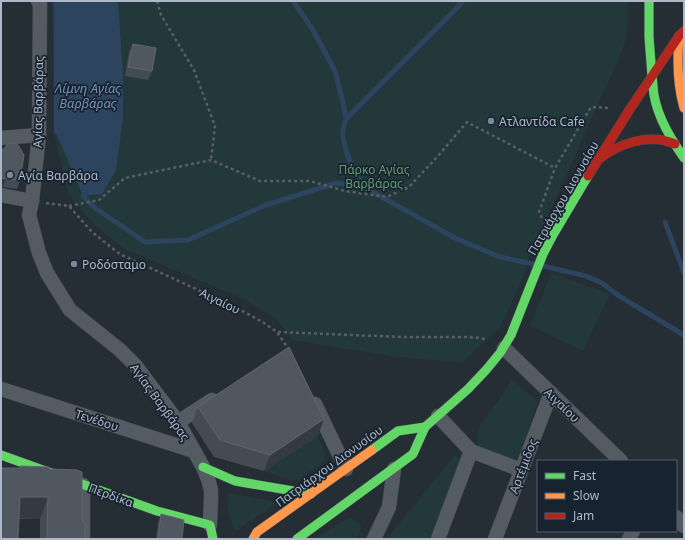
<svg xmlns="http://www.w3.org/2000/svg" width="685" height="540" viewBox="0 0 685 540" font-family="'Noto Sans',sans-serif">
<style>
.green{fill:#22383b}
.water{fill:#2d445e}
.lines{fill:none;stroke-linecap:round;stroke-linejoin:round}
.stream{stroke:#2d445e;stroke-width:5}
.street-casing{stroke:#43494f;stroke-width:15}
.fast-casing{stroke:#43494f;stroke-width:10}
.slow-casing{stroke:#43494f;stroke-width:10}
.jam-casing{stroke:#43494f;stroke-width:10}
.path{stroke:#585f66;stroke-width:2.5;stroke-dasharray:3 3;stroke-linecap:butt}
.street{stroke:#555b63;stroke-width:14}
.fast{stroke:#63d668;stroke-width:9}
.slow{stroke:#ff974d;stroke-width:9}
.jam{stroke:#b3261e;stroke-width:9}
.wall{fill:#454b54}
.shaded-wall{fill:#333a42}
.building{fill:#505760;stroke:#5f6670}
.poi-dot{fill:#7d8795;stroke:#182330;stroke-width:1.5}
.labels{text-anchor:middle;dominant-baseline:central;stroke-width:3.5;stroke-linejoin:round;paint-order:stroke}
.street-label{font-size:12px;fill:#adb8c8;stroke:#182330}
.poi-label{font-size:12px;fill:#adb8c8;stroke:#182330;text-anchor:start}
.park-label{font-size:12px;fill:#629b6d;stroke:#182330}
.water-label{font-size:13px;font-style:italic;fill:#7290b3;stroke:#182330}
</style>
<rect width="100%" height="100%" fill="#252d35"/>
<g class="green">
<path d="M52,1H629L627,36L620,56L528,260L523,277L501,326L462,363L390,356L292,340L277,320L262,310L243,299L125,249C107,237 79,212 68,193L54,133Z"/>
<path d="M551,273L610,294L583,351L530,326Z"/>
<path d="M512,379L538,402L516,463L479,448C477,443 477,437 478,432C480,421 492,409 499,400C503,393 507,386 512,379Z"/>
<path d="M318,436C322,445 329,455 321,464L299,479L295,480H291L264,471Z"/>
<path d="M455,455L461,458L430,539H388L392,532Z"/>
<path d="M228,493L278,502L236,531C228,519 228,506 228,493Z"/>
<path d="M350,517L362,526L357,539H314Z"/>
</g>
<path class="water" d="M54,1H118L123,74V118L116,170L102,194L83,196L56,133H54Z"/>
<g class="lines">
<g class="stream">
<path d="M293,1L313,30L335,71L344,107L346,119"/>
<path d="M364,187C354,171 344,153 343,135C342,130 345,124 346,119L453,12L463,1"/>
<path d="M83,196L95,208L145,242L188,240L266,205L336,183L364,187L455,238L500,257L533,264"/>
<path d="M665,222L684,273"/>
<path d="M543,266L586,276L602,283L619,296L684,335"/>
</g>
<g class="street-casing">
<g id="street">
<path d="M38,1L40,4L39,135L32,201L29,215L39,253L47,273L70,310L120,350L135,365L178,422L203,467L208,479L211,490V499L210,525"/>
<path d="M1,138L39,135"/>
<path d="M1,195L32,201"/>
<path d="M504,348L621,461"/>
<path d="M1,389L194,451"/>
<path d="M315,404L346,469"/>
<path d="M438,416L471,451L438,539"/>
<path d="M178,422L212,400"/>
<path d="M471,451L521,470"/>
<path d="M676,517L684,526"/>
<path d="M83,539V485"/>
<path d="M374,539L389,507L394,469"/>
<path d="M495,539L551,393"/>
<path d="M629,539L633,531"/>
</g>
</g>
<g class="fast-casing">
<g id="fast">
<path d="M649,1V37L652,76"/>
<path d="M652,76C653,82 653,89 654,95C658,118 671,139 684,158"/>
<path d="M372,450L398,431L425,427"/>
<path d="M1,455L157,511L210,525L213,539"/>
<path d="M203,467L235,481L311,494"/>
<path d="M297,539L413,454L425,427L468,389L486,370L500,353L511,335L543,254L553,235L588,176"/>
</g>
</g>
<g class="slow-casing">
<g id="slow">
<path d="M679,36C677,60 677,84 684,108"/>
<path d="M253,539L257,532L372,450"/>
</g>
</g>
<g class="jam-casing">
<g id="jam">
<path d="M598,160C619,143 649,133 675,144"/>
<path d="M588,176L630,109L679,36L684,31"/>
</g>
</g>
<g class="path">
<path d="M157,1L161,15L194,70L215,126L211,160"/>
<path d="M46,203L69,206L91,231L112,248L120,254L237,308L264,323L277,332L289,350"/>
<path d="M69,206L99,200L125,178L211,160L260,181H310L345,191L387,197L409,187L438,156L467,122L555,168L591,107L609,108"/>
<path d="M542,218L539,212L555,168"/>
<path d="M278,332L402,337H467L481,338L487,340"/>
</g>
<use href="#street" class="street"/>
<use href="#fast" class="fast"/>
<use href="#slow" class="slow"/>
<use href="#jam" class="jam"/>
</g>
<g class="wall">
<path d="M133,44L152,71L148,80L125,76L129,52Z"/>
<path d="M1,149L20,181L17,189L3,187Z"/>
<path d="M198,407L318,436L264,471L214,457L192,423Z"/>
<path d="M20,466L49,469L82,517L85,539H40V519H19L20,468Z"/>
<path d="M161,514L182,539H156L158,523Z"/>
</g>
<g class="shaded-wall">
<path d="M6,178L3,187H1V179Z"/>
<path d="M324,419L318,436L264,471L270,455Z"/>
<path d="M20,497H48L40,519L12,518Z"/>
</g>
<g class="building">
<path d="M133,44L156,48L152,71L128,67Z"/>
<path d="M10,143H15L18,145L24,155L20,181L6,178L1,179V149H4L7,145Z"/>
<path d="M289,347L324,419L270,455L220,440L198,407Z"/>
<path d="M20,466L49,467V469L77,470L82,472V517L83,521L85,523V539H47L48,497H20L18,539H1V468H21Z"/>
<path d="M161,514L184,520L182,539H158Z"/>
</g>
<g class="poi-dot">
<circle cx="491" cy="121" r="4"/>
<circle cx="10" cy="175" r="4"/>
<circle cx="74" cy="264" r="4"/>
</g>
<g class="labels">
<g class="street-label">
<text transform="translate(38 102) rotate(-89)">Αγίας Βαρβάρας</text>
<text transform="translate(563 198) rotate(-60)">Πατριάρχου Διονυσίου</text>
<text transform="translate(220 301) rotate(26)">Αιγαίου</text>
<text transform="translate(160 402) rotate(54)">Αγίας Βαρβάρας</text>
<text transform="translate(562 405) rotate(44)">Αιγαίου</text>
<text transform="translate(97 420) rotate(18)">Τενέδου</text>
<text transform="translate(329 466) rotate(-36)">Πατριάρχου Διονυσίου</text>
<text transform="translate(523 466) rotate(-69)">Αρτέμιδος</text>
<text transform="translate(111 495) rotate(20)">Περδίκα</text>
</g>
<g class="poi-label">
<text x="499" y="121">Ατλαντίδα Cafe</text>
<text x="18" y="175">Αγία Βαρβάρα</text>
<text x="82" y="264">Ροδόσταμο</text>
</g>
<g class="park-label">
<text x="374" y="169">Πάρκο Αγίας<tspan x="374" dy="14">Βαρβάρας</tspan></text>
</g>
<g class="water-label">
<text x="88" y="88">Λίμνη Αγίας<tspan x="88" dy="15">Βαρβάρας</tspan></text>
</g>
</g>
<rect width="685" height="540" fill="none" stroke="#adb8c8" stroke-width="4"/>
<rect x="537" y="460" width="140" height="72" fill="#182330" stroke="#545f6d"/>
<rect x="545" y="473" width="20" height="6" fill="#63d668" stroke="#545f6d"/>
<text x="573" y="480" font-size="12" fill="#adb8c8">Fast</text>
<rect x="545" y="493" width="20" height="6" fill="#ff974d" stroke="#545f6d"/>
<text x="573" y="500" font-size="12" fill="#adb8c8">Slow</text>
<rect x="545" y="513" width="20" height="6" fill="#b3261e" stroke="#545f6d"/>
<text x="573" y="520" font-size="12" fill="#adb8c8">Jam</text>
</svg>
